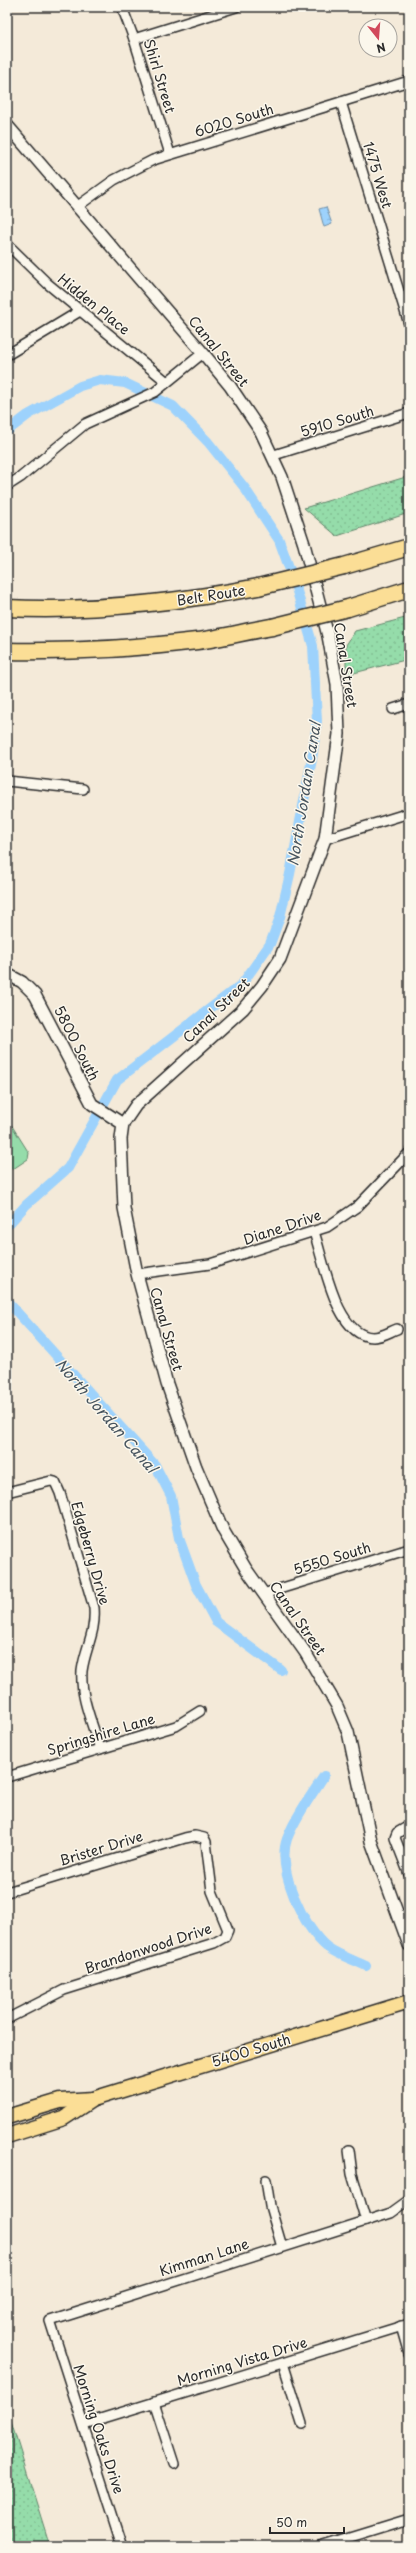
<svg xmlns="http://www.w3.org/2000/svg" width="416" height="2553" viewBox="0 0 416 2553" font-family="'Playpen Sans',sans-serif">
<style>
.grass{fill:url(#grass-dots);stroke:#60846a}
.pitch{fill:#95dcaa;stroke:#60846a}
.water{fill:url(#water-ripples);stroke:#6f8fa8}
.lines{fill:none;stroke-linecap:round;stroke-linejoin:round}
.canal{stroke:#9dd2fc;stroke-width:10}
.minor-casing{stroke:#2b2b2b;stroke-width:12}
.tertiary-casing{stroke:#2b2b2b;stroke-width:14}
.primary-casing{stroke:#2b2b2b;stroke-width:17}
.motorway-casing{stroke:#2b2b2b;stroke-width:19}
.minor{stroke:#fbf7ec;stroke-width:9}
.tertiary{stroke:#fbf7ec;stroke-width:11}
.primary{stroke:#fbde96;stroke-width:14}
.motorway{stroke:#fbde96;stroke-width:16}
.motorway-bridge-casing{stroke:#2b2b2b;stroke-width:19;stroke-linecap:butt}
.motorway-bridge{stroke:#fbde96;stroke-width:16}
.labels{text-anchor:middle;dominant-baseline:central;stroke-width:3;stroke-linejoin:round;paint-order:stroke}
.street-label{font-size:14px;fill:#2b2b2b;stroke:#fbf7ec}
.water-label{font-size:15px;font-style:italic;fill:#48555f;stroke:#fbf7ec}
</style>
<defs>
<pattern id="grass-dots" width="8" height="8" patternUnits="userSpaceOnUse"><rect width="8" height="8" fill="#95dcaa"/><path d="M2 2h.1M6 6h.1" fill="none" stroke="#81bd92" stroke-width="1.8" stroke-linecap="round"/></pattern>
<pattern id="water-ripples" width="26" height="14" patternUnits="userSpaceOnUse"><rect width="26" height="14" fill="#9dd2fc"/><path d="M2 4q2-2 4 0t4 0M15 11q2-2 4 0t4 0" fill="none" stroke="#87b4d8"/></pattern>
</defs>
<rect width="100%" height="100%" fill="#f4ead9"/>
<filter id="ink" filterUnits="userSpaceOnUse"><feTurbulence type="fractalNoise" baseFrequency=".025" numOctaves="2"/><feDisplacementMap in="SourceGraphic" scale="8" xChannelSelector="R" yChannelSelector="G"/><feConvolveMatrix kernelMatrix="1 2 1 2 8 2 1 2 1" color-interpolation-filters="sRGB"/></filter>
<g filter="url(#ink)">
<g class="grass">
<path d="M409,476V513L337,536L304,508Z"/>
<path d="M409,617V659L346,675V645L355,631Z"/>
<path d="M7,2409L50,2546H7Z"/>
</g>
<path class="pitch" d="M7,1118L29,1153L28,1159L13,1169L7,1168Z"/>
<path class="water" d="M326,207L332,224L324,227L319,209Z"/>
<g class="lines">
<g class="canal">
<path d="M7,431L28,415L80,386L100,380L125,383L173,406L208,442L244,487L279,540L294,581L313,646L317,721L312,759L290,874L280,917L270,944L242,984L117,1080L68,1168L26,1205L7,1226"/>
<path d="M7,1301L155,1465L171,1496L179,1538L196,1585L216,1622L281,1670"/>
<path d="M324,1776C312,1794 294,1819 287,1839C276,1869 304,1929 327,1947C338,1955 354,1960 366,1966"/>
</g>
<g class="minor-casing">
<g id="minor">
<path d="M122,7L134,39L170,154"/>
<path d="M134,39L236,7"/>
<path d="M341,102L409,324"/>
<path d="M78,206L114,180L153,160L409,81"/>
<path d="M7,244L48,284L167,382"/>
<path d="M7,355L80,311"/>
<path d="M274,455L409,413"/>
<path d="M7,486L21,477L85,424L155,392L203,353"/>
<path d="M393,709L409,704"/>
<path d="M7,781L83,789"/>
<path d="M325,839L409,813"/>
<path d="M314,1232C324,1261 336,1337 373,1337C382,1337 389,1332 397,1329"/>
<path d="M137,1274L210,1264L327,1227L358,1206L409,1153"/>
<path d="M7,1492L51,1481L55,1482L60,1493L94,1608C96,1633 85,1648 82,1671C80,1697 93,1725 100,1749"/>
<path d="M263,1594L409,1549"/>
<path d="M7,1777L176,1726L200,1711"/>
<path d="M409,1826L397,1833L395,1838L409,1874"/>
<path d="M7,1892L185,1838L195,1836L204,1838L206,1842L212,1891L228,1930L225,1937L214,1943L64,1990L7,2019"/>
<path d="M349,2150L352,2174L366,2221"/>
<path d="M266,2180L270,2206L282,2247"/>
<path d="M401,2326L409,2354"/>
<path d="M283,2363L302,2424"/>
<path d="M154,2402L174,2464"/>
<path d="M84,2424L409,2324"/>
<path d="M122,2546L50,2321L391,2213L409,2200"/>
<path d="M321,2546L409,2519"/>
</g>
</g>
<g class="tertiary-casing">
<g id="tertiary">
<path d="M7,125L203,353L230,386L261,432L282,477L304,544L328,636L337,684L339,734L325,839L280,959L262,986L243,1009L136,1105L123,1124L121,1139L124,1208L137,1274L167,1384L196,1467L223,1530L246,1569L305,1652L337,1706L348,1732L371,1841L409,1945"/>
<path d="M7,974L22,982L35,995L92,1104L123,1124"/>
</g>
</g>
<g class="primary-casing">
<g id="primary">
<path d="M7,2117L60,2101L93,2099L409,2002"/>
<path d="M7,2136L64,2118L93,2099"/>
</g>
</g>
<g class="motorway-casing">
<g id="motorway">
<path d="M344,566L409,547"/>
<path d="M7,608C92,612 174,603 258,587"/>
<path d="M348,608L409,589"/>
<path d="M7,651C70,652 133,649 197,641C222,638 247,631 272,627"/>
</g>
</g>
<use href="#minor" class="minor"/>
<use href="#tertiary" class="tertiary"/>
<use href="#primary" class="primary"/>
<use href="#motorway" class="motorway"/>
<g class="motorway-bridge-casing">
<g id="motorway-bridge">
<path d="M258,587L344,566"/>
<path d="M272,627L348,608"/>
</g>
</g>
<use href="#motorway-bridge" class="motorway-bridge"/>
</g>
</g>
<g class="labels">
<g class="street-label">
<text transform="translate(160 76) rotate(73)">Shirl Street</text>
<text transform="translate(234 120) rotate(-17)">6020 South</text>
<text transform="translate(378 175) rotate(73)">1475 West</text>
<text transform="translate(94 304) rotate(39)">Hidden Place</text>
<text transform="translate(219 351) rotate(51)">Canal Street</text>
<text transform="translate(337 421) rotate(-17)">5910 South</text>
<text transform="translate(211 595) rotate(-9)">Belt Route</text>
<text transform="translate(346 665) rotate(81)">Canal Street</text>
<text transform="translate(216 1010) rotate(-44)">Canal Street</text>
<text transform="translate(77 1043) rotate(63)">5800 South</text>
<text transform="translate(282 1227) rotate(-19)">Diane Drive</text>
<text transform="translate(167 1329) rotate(74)">Canal Street</text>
<text transform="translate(91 1553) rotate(74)">Edgeberry Drive</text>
<text transform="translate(332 1558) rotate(-17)">5550 South</text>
<text transform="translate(298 1618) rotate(55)">Canal Street</text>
<text transform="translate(101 1734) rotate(-17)">Springshire Lane</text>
<text transform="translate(101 1848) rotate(-17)">Brister Drive</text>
<text transform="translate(148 1948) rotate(-18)">Brandonwood Drive</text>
<text transform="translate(251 2050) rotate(-17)">5400 South</text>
<text transform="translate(204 2257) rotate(-18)">Kimman Lane</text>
<text transform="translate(242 2361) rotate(-17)">Morning Vista Drive</text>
<text transform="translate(99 2429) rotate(72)">Morning Oaks Drive</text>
</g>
<g class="water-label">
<text transform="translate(303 794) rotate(-81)">North Jordan Canal</text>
<text transform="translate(107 1415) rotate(49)">North Jordan Canal</text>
</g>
</g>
<rect width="416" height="2553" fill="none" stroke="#fbf7ec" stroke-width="24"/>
<rect x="12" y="12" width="392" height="2529" fill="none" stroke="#2b2b2b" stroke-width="1.5" filter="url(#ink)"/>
<g transform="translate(378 38) rotate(163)"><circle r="19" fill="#fbf7ec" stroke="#a8a59f"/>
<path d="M0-3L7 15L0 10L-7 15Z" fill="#d1495b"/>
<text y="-6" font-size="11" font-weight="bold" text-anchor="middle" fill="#2b2b2b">N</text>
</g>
<path d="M270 2527v6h74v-6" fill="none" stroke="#2b2b2b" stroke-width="2"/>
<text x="276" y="2527" font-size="12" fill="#2b2b2b" stroke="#fbf7ec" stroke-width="3" paint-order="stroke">50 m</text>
</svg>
